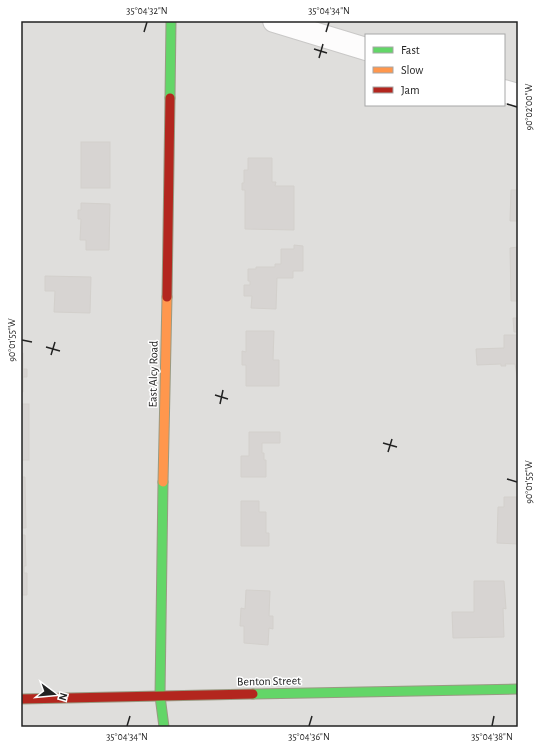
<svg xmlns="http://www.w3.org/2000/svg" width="539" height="748" viewBox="0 0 539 748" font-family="'Alegreya Sans',sans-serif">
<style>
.residential{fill:#dfdedc;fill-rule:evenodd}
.building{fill:#d7d4d2;stroke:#d3d0cc}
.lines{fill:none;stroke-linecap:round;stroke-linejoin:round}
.street-casing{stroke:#c9c8c7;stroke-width:24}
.fast-casing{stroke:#999a82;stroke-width:11}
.slow-casing{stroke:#999a82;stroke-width:11}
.jam-casing{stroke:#999a82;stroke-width:11}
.street{stroke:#fdfcfc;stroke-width:22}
.fast{stroke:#63d668;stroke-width:9}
.slow{stroke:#ff974d;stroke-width:9}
.jam{stroke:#b3261e;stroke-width:9}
.ticks{fill:none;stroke:#222;stroke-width:1.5}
.labels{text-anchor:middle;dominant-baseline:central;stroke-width:3;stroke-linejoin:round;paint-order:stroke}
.street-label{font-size:12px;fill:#222;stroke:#fff}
.neatline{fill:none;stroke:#222;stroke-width:1.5}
.ticks-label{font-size:10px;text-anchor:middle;fill:#222}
</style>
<rect width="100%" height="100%" fill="#f0eeeb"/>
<path class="residential" d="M21,21H518V727H21ZM366,35H504V105H366Z"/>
<g class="building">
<rect x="81" y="142" width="29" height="46"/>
<path d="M248,158H272V182H276L275,186H294V230L245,229V190H242V183H244V170H248Z"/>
<path d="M511,190H518V221H510Z"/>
<path d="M81,203L110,204L109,250H86V240H80L81,219H78V210H81Z"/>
<path d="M294,245L303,246V271H293V278H277L276,309L251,308L252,296H244V285H250V281H248V269H256V267H275V264H281V249H294Z"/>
<path d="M518,247V301H511L510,248Z"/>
<path d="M45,276L91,277L90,313L54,312L55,291H45Z"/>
<path d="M513,318H518V332H514Z"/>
<path d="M246,331H274L273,360H279V386H246V365H242V351L246,352Z"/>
<path d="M504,335H518V382L515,364H505L506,366H501V364L477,365L476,349L504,348Z"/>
<path d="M21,353H23V369H27V377H23V392H21Z"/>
<rect x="21" y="404" width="8" height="56"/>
<path d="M249,432H280V443H262V453H264V460H266V477H241V456H249Z"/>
<path d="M21,477H25L26,528H21Z"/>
<path d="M504,497H518V544L497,543L498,507H504Z"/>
<path d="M241,501H259V512H266V533H269V546H241Z"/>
<path d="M21,535H25L26,566H24V573H27V595H21Z"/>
<path d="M474,581H504L506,609L503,608L504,637L453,638L452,612H474Z"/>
<path d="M246,590L270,591L269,616H273V629L269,628L268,645L244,643V626H240L241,608L245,609Z"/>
</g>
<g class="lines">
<g class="street-casing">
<g id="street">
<path d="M274,21L366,49"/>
<path d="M504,91L518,95"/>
</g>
</g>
<g class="fast-casing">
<g id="fast">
<path d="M170,98L171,21"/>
<path d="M163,482L160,696L164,727"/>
<path d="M253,694L518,689"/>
</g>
</g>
<g class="slow-casing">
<path id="slow" d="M163,482L167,297"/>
</g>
<g class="jam-casing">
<g id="jam">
<path d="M167,297L170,98"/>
<path d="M21,699L253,694"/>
</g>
</g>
<use href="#street" class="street"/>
<use href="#fast" class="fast"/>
<use href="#slow" class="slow"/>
<use href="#jam" class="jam"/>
</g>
<path class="ticks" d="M144,32L147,22M326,32L329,22M314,49L327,53M319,58L323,44M507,104L517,107M22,340L32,342M46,347L60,351M51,355L55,342M215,395L228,399M220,404L223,390M383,443L397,447M388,452L392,439M507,479L517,482M127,726L130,716M309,726L312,716M492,726L494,716"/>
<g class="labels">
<g class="street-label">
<text transform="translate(153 374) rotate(-89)">East Alcy Road</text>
<text transform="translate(269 681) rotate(-1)">Benton Street</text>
</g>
</g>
<rect width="539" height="748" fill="none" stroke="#ffffff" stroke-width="44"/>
<rect x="365" y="34" width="140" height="72" fill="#ffffff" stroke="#a7a7a7"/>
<rect x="373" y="47" width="20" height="6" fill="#63d668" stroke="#a7a7a7"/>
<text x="401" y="54" font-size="12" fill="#222222">Fast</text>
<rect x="373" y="67" width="20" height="6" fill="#ff974d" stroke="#a7a7a7"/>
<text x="401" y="74" font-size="12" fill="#222222">Slow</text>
<rect x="373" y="87" width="20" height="6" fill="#b3261e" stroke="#a7a7a7"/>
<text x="401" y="94" font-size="12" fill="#222222">Jam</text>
<g transform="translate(54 694) rotate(106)" stroke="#ffffff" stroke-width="3" paint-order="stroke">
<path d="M0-3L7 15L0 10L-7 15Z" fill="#222222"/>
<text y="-6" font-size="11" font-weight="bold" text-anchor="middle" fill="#222222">N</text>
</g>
<rect x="22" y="22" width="495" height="704" class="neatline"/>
<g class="ticks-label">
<text x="147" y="14">35°04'32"N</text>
<text x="329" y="14">35°04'34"N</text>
<text transform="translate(528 107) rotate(-90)" y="4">90°02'00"W</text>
<text transform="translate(11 340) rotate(-90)" y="4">90°01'55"W</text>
<text transform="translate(528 482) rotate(-90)" y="4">90°01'55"W</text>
<text x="127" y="740">35°04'34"N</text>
<text x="309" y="740">35°04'36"N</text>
<text x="492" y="740">35°04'38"N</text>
</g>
</svg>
